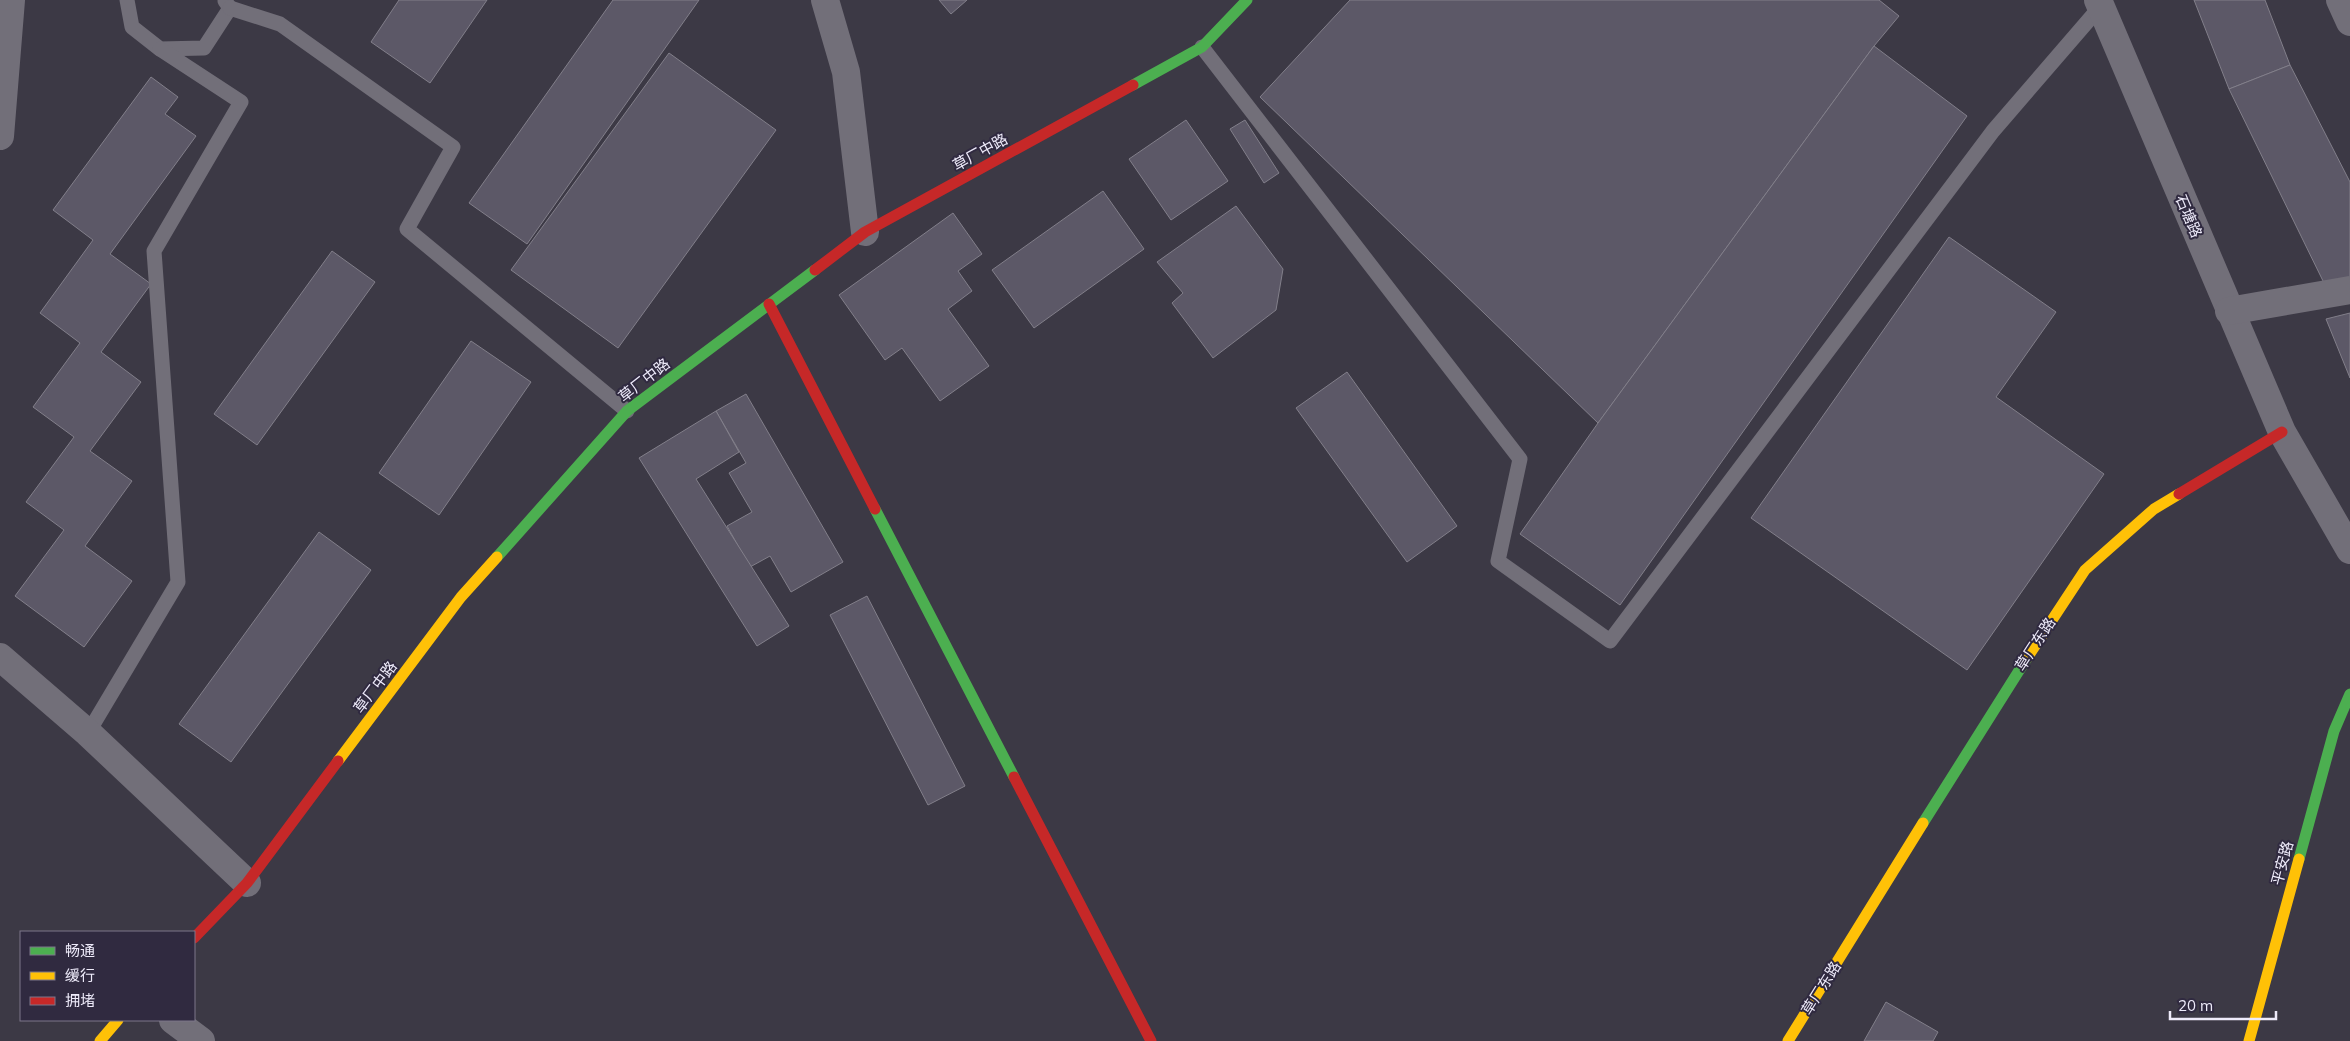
<svg xmlns="http://www.w3.org/2000/svg" width="2350" height="1041" viewBox="0 0 2350 1041" font-family="Mulish,'Noto Sans SC',sans-serif">
<style>
.building{fill:#5c5867;stroke:#827f8a}
.lines{fill:none;stroke-linecap:round;stroke-linejoin:round}
.lane{stroke:#726f79;stroke-width:15}
.street{stroke:#726f79;stroke-width:28}
.fast{stroke:#4caf50;stroke-width:11}
.slow{stroke:#ffc107;stroke-width:11}
.jam{stroke:#c62828;stroke-width:11}
.labels{text-anchor:middle;dominant-baseline:central;stroke-width:4;stroke-linejoin:round;paint-order:stroke}
.street-label{font-size:15px;fill:#eeebfa;stroke:#302a40}
</style>
<rect width="100%" height="100%" fill="#3c3945"/>
<g class="building">
<path d="M399,0H487L430,83L371,42Z"/>
<path d="M613,0H699L527,244L469,203Z"/>
<path d="M939,0H967L951,14Z"/>
<path d="M1350,0H1879L1899,16L1874,46L1598,423L1260,97Z"/>
<path d="M2194,0H2265L2290,65L2229,89Z"/>
<path d="M1874,46L1967,116L1620,605L1520,534L1598,423Z"/>
<path d="M669,53L776,130L618,348L511,270Z"/>
<path d="M2290,65L2350,182V278L2325,285L2229,89Z"/>
<path d="M151,77L178,97L165,114L196,136L110,254L151,284L101,352L141,382L90,451L132,481L85,546L132,581L84,647L15,596L64,530L26,502L74,437L33,407L80,343L40,313L93,240L53,210Z"/>
<path d="M1186,120L1228,181L1171,220L1129,159Z"/>
<path d="M1245,120L1279,173L1264,183L1230,129Z"/>
<path d="M1103,191L1144,249L1034,328L992,270Z"/>
<path d="M1236,206L1283,269L1276,310L1213,358L1172,303L1183,293L1157,262Z"/>
<path d="M953,213L982,254L958,271L972,291L948,309L989,366L940,401L902,348L885,360L839,295Z"/>
<path d="M1949,237L2056,312L1996,397L2104,474L1967,670L1751,518Z"/>
<path d="M332,251L375,282L257,445L214,414Z"/>
<path d="M2350,313V378L2326,319Z"/>
<path d="M471,341L531,382L439,515L379,473Z"/>
<path d="M1347,372L1457,526L1407,562L1296,408Z"/>
<path d="M746,394L843,562L791,592L770,556L750,567L727,526L752,512L729,473L746,463L716,411Z"/>
<path d="M716,411L739,452L696,479L789,626L757,646L639,458Z"/>
<path d="M319,532L371,570L231,762L179,724Z"/>
<path d="M867,596L965,786L928,805L830,615Z"/>
<path d="M1886,1002L1938,1032L1933,1041H1864Z"/>
</g>
<g class="lines">
<g class="lane">
<path d="M127,0L132,27L160,49L204,48L230,8L225,1"/>
<path d="M230,8L280,24L453,147L407,229L627,411"/>
<path d="M1202,47L1520,459L1498,561L1610,641L1993,131L2100,7"/>
<path d="M88,733L178,582L154,251L241,102L160,49"/>
</g>
<g class="street">
<path d="M825,0L846,72L865,232"/>
<path d="M2098,0L2282,432L2350,550"/>
<path d="M2340,0L2350,22"/>
<path d="M0,136L11,0"/>
<path d="M2229,311L2350,290"/>
<path d="M0,657L88,733L247,883"/>
<path d="M173,1020L201,1041"/>
</g>
<g class="fast">
<path d="M1133,85L1202,47L1247,0"/>
<path d="M875,509L1014,777"/>
<path d="M497,557L627,411L815,270"/>
<path d="M1923,823L2027,658"/>
<path d="M2299,859L2334,731L2350,694"/>
</g>
<g class="slow">
<path d="M2027,658L2085,570L2154,509L2179,494"/>
<path d="M338,761L461,597L497,557"/>
<path d="M100,1041L118,1020"/>
<path d="M1788,1041L1923,823"/>
<path d="M2249,1041L2299,859"/>
</g>
<g class="jam">
<path d="M815,270L865,232L1133,85"/>
<path d="M769,304L875,509"/>
<path d="M2179,494L2282,432"/>
<path d="M1014,777L1151,1041"/>
<path d="M194,938L247,883L338,761"/>
</g>
</g>
<g class="labels">
<g class="street-label">
<text transform="translate(980 152) rotate(-29)">草厂中路</text>
<text transform="translate(2189 216) rotate(67)">石塘路</text>
<text transform="translate(644 380) rotate(-38)">草厂中路</text>
<text transform="translate(2035 644) rotate(-57)">草厂东路</text>
<text transform="translate(375 687) rotate(-53)">草厂中路</text>
<text transform="translate(2282 863) rotate(-75)">平安路</text>
<text transform="translate(1821 988) rotate(-58)">草厂东路</text>
</g>
</g>
<rect x="20" y="931" width="175" height="90" fill="#302a40" stroke="#7c778a"/>
<rect x="30" y="947" width="25" height="8" fill="#4caf50" stroke="#7c778a"/>
<text x="65" y="956" font-size="15" fill="#eeebfa">畅通</text>
<rect x="30" y="972" width="25" height="8" fill="#ffc107" stroke="#7c778a"/>
<text x="65" y="981" font-size="15" fill="#eeebfa">缓行</text>
<rect x="30" y="997" width="25" height="8" fill="#c62828" stroke="#7c778a"/>
<text x="65" y="1006" font-size="15" fill="#eeebfa">拥堵</text>
<path d="M2170 1011v8h106v-8" fill="none" stroke="#eeebfa" stroke-width="2.5"/>
<text x="2178" y="1011" font-size="15" fill="#eeebfa" stroke="#302a40" stroke-width="4" paint-order="stroke">20 m</text>
</svg>
